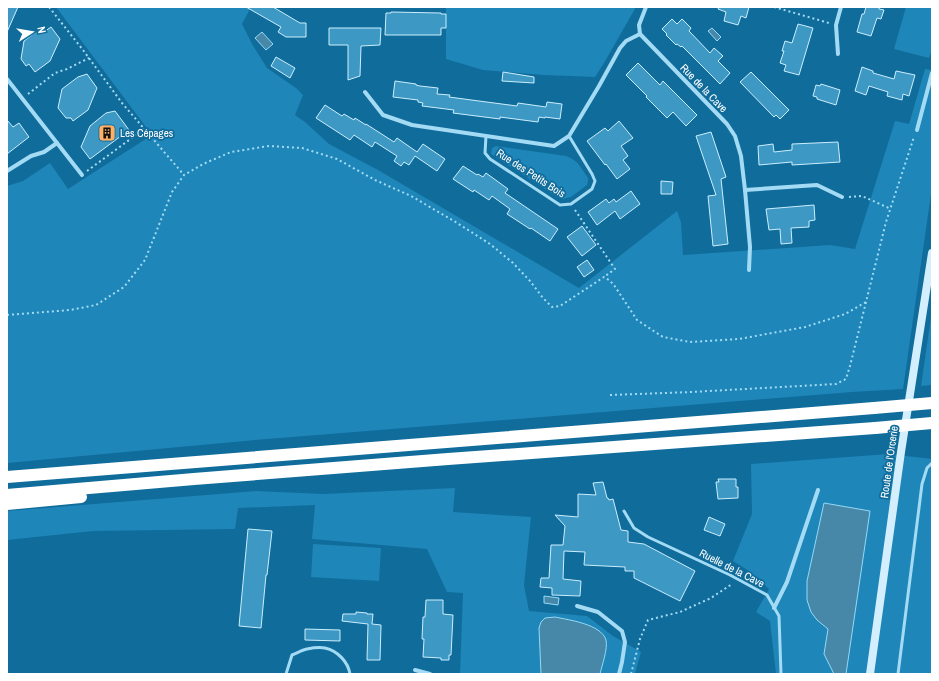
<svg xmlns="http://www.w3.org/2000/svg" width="939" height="681" viewBox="0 0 939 681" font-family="'Archivo Narrow',sans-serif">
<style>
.green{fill:#1e86b8}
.water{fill:#4788a8;stroke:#94d9f8}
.building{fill:#3e98c4;stroke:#cbeefe}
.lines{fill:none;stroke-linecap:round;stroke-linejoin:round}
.path{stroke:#a3dbf5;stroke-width:2;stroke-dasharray:2 3;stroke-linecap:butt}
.lane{stroke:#a3dbf5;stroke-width:3}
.street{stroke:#a3dbf5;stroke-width:4}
.secondary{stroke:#d3effd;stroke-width:8}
.highway{stroke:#fff;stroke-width:12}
.highway-bridge{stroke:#fff;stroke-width:12}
.labels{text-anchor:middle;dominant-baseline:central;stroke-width:3.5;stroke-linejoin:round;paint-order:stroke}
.street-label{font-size:11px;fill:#fff;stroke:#106c9b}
.poi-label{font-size:11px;fill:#fff;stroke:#106c9b;text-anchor:start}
</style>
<rect width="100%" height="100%" fill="#106c9b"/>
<g class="green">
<path d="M56,7H251L242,24L252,44L267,68L296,88L303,95L295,115L305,122L329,144L378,170L579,288L677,211L681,222L683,255L830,245L855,249L895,121L909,124L925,69L932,70V187L903,389L852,392L255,440L7,463V186L23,181L50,163L68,189L127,151L152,135Z"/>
<path d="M446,7H636L604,63L595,77L544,75L483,70L446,59Z"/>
<path d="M906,7H932V49L929,58L894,49Z"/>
<path d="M496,146L566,156C578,160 581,168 588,178V181L587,185L571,197L563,199L557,197L491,154L492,148Z"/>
<path d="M932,310V385L921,386Z"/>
<path d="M889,454L932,459V674H776L770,621L756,612L769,589L749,571L733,561L752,514L751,464Z"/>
<path d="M455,488L453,512L531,517L524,585L529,611L587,616L613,636L641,652L635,674H460L463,593L447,592L427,549L312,539L315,505L238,508L235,529L93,531L7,540V511L256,491L323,494Z"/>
<path d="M313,544L381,548L379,581L311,577Z"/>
</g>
<g class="water">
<path d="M712,28L721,37L717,41L708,31Z"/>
<path d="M262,32L273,44L266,50L255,38Z"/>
<path d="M824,503L870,511L846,674H834L824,654L828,629L817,620L811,612L807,600V581Z"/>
<path d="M544,596L559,598L558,605L544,603Z"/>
<path d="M555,617C569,620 601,624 606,640C608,649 602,665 600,674H541L539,628L541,622L545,618Z"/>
</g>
<g class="building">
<path d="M7,7H18L7,32Z"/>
<path d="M246,7H273L300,23H306V37H286L278,32L281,27Z"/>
<path d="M719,7H749L746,18L741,16L738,25L724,21L726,12L718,9Z"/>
<path d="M866,7H879V9L884,10L881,19L877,18L871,36L857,32L862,14H864Z"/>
<path d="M391,12L441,13V14H446V28H441V35H385L386,13H391Z"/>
<path d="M672,19L677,24L682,19L691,28L689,31L710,53L714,48L723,56L718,61L730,73L720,84L682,46L681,47L677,44L676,45L666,35L667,34L662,29Z"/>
<path d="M798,24L813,28L799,75L784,71L786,65L780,63L784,51H782L785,41L792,43Z"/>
<path d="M51,27L60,39L50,61L35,72L29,64L26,66L21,59L24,41L41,28L44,32Z"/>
<path d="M329,28H381L380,45L361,46L360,76L348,80V45H329Z"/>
<path d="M276,57L295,68L290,78L271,66Z"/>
<path d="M638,63L660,85L663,81L697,115L686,126L673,112L667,118L646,97L647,96L626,75Z"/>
<path d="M862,67L873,71V73L894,79L896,71L915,75L909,96L903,94L902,100L887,96L888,92L869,86L866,95L855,91Z"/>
<path d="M503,72L534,77V83L502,81Z"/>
<path d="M751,72L789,110L780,119L776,115L774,117L740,82Z"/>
<path d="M87,74L97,88L88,110L73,121L71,118H66L58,108L62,89L78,77Z"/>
<path d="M395,81L416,84V85L420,86L438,88L437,94L450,95L449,97L479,101L517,106L518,103L546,107L547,102L562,104L560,119L545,117V118L539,117L538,122L500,117V119L453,113L454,110L422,106L423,103L418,102V100L393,97Z"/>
<path d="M821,84L840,90L836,105L817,99V97L813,96L816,85L820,86Z"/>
<path d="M325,105L342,116L344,114L354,120L355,118L366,125V124L394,142L397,138L417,152L423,144L445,159L437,171L415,156L409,165L404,162L401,166L394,161L397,156L375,142L372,147L354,135L350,140L316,118Z"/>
<path d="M115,111L129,130L90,159L81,147L90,126L106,113Z"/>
<path d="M7,120L13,127L19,123L29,137L7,154Z"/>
<path d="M619,121L633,138L621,146L628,156L623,160L630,169L617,179L606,164L605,165L587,141L605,128L608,131Z"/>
<path d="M711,132L726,177L721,179L728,244L713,246L708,196L716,195L696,136Z"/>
<path d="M838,142L840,162L792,165V162L759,165L758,146L773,144L774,152L792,150V144Z"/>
<path d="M463,166L477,175L478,174L483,177L486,173L508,189L505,193L558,229L550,241L531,228L530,229L507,214L510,209L492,196L489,200L474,190L473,192L453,179Z"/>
<path d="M661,181L673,182L672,194H661Z"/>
<path d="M631,191L640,204L620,219L615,211L597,225L588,212L606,199L609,203L614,199L616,202Z"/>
<path d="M814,205L815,220L809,221V227L791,228L792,243L781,244L780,229L769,230L766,209Z"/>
<path d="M582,226L596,245L582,256L567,237Z"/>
<path d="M587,260L594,270L584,277L577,267Z"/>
<path d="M718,479H736V487H738V498L718,499L716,482H719Z"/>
<path d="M603,482L607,498H608L609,500L613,499L621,530L628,531V542L644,544L695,571L680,601L634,578V571H625V567L584,565L585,552L564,551L563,579L581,581L580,596L552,595V588L540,587L541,578H549L551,545H563L565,526L555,515L578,517V494L596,495L593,483Z"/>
<path d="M709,517L725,524L720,536L704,530Z"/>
<path d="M248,529L272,531L267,575H266L261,628L239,626Z"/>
<path d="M426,600H443V614L453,615L451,655H449V660H441V658L423,657L424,639H422L423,617H425Z"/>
<path d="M356,612L367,613V614H373L372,624L381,625L380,660H367L368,624L342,621L343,614H356Z"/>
<path d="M305,629L340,630V641L305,640Z"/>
</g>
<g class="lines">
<g class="path">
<path d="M49,7L83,50L122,103L184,175"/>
<path d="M774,7L829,23"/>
<path d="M28,94L55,73L67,69L89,58"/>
<path d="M87,171L144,129"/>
<path d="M849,197L862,196L891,209"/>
<path d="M575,210L615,269L604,277"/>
<path d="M7,315L70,310L96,305L124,287L145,260L172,192L184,175L203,164L231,152L269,146L302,148L337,159L375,180L411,196L454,221L490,244L513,263L530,281L543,298L552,307L560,306L604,277L609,280L614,285L637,320L663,337L690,342L739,339L805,327L845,314L866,302"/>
<path d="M610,395L691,392L836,384L846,379L850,366L886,222L914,137"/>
<path d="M631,674L640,639L648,620L680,612L711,598L732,584"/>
</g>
<g class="lane">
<path d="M486,136L485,153L490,159L560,205L571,204L592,189L595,181L592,174L569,136"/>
<path d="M624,511L634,528L648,537L730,575L767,595L779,616L781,674"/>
<path d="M286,674L292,655C297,653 302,650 307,649C312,648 320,647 325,648C338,651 348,662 350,674"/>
<path d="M898,674L922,484L927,468L932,463"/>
</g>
<g class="street">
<path d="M646,7L639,25L640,34L727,124L735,136L741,156L745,190L817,185L842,197"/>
<path d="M838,54L836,25L841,7"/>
<path d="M7,79L82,175"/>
<path d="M365,92L383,115L412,125L554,146L569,136L599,86L620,48L626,41L640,34"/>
<path d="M917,130L932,73"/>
<path d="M7,171L31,156L44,152L57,143"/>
<path d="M745,190L750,247L749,270"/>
<path d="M577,606L598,612L622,631L625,642L622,662L619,674"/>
<path d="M774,608L787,582L818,490"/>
<path d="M415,670L430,674"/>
</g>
<path class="secondary" d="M870,674L901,452L932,253"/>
<g class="highway">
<path d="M7,477C296,452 585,429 874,408"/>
<path d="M7,495L194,479L448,459L875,428"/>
<path d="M7,504L81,497"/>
</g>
<g class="highway-bridge">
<path d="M874,408L932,403"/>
<path d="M875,428L932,423"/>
</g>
</g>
<defs>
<g id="building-square" transform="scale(0.9)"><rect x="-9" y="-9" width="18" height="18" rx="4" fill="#ffb066" stroke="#106c9b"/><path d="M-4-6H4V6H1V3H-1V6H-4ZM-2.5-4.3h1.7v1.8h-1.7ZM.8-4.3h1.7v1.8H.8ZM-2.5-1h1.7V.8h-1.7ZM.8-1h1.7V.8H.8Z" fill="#111"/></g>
</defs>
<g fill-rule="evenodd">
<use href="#building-square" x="107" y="133"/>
</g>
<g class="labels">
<g class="street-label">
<text transform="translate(704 88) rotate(46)">Rue de la Cave</text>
<text transform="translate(531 173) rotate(33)">Rue des Petits Bois</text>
<text transform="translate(889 462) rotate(-82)">Route de l'Orcerie</text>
<text transform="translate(732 568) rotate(27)">Ruelle de la Cave</text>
</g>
<g class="poi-label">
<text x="120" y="133">Les Cépages</text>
</g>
</g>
<rect width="939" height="681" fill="none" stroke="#ffffff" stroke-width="16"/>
<g transform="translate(32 32) rotate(78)" stroke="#106c9b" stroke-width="3" paint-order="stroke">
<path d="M0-3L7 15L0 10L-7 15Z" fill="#ffffff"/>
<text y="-6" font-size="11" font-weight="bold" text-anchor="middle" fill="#ffffff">N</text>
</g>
</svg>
